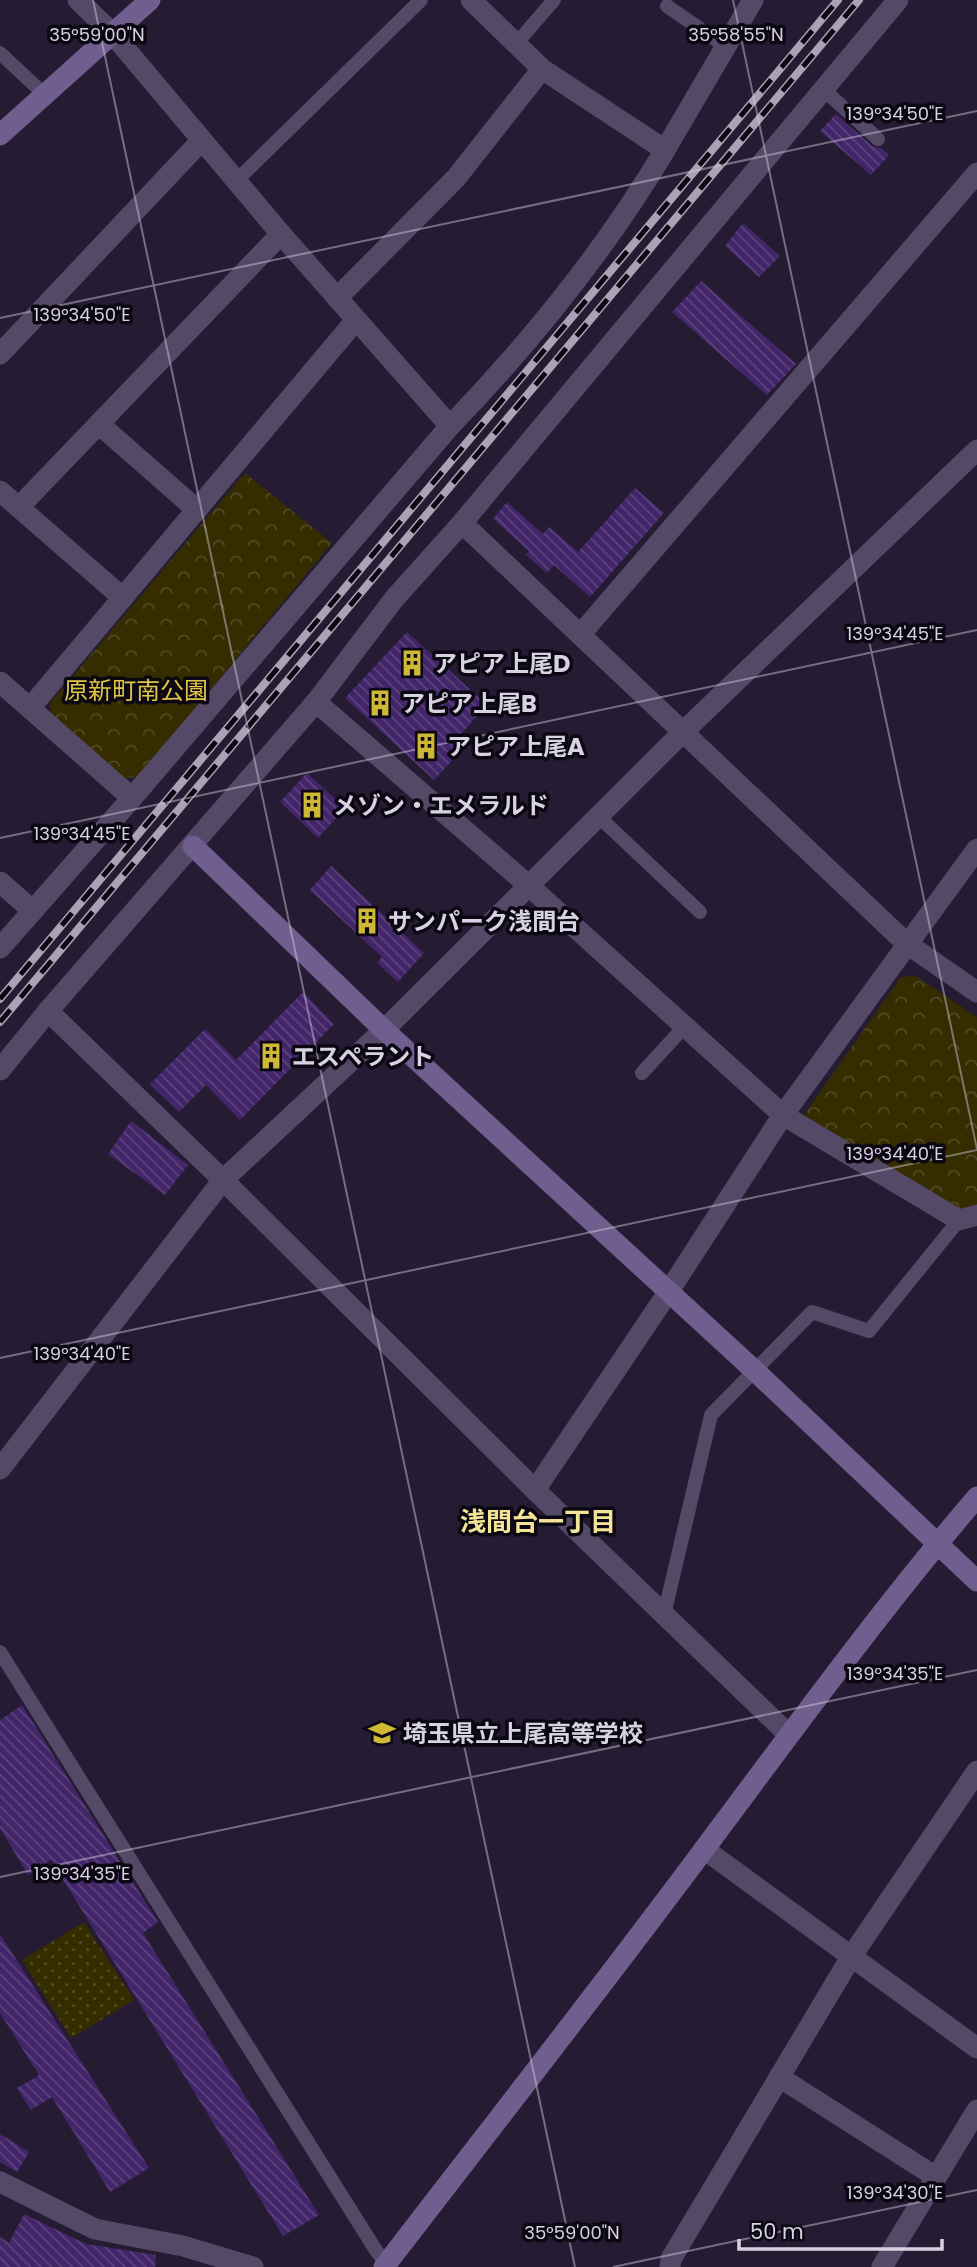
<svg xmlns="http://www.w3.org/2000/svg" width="977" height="2267" viewBox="0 0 977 2267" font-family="Poppins,'Noto Sans JP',sans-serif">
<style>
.park{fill:url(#park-crowns)}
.garden{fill:url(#garden-dots)}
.building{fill:url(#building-back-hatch)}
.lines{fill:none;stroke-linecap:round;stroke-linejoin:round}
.lane{stroke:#544967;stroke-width:14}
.street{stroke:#544967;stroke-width:21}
.secondary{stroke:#705e8f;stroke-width:21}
.rail-casing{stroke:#a9a3b5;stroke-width:8}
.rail{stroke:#0c0813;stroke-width:5;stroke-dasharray:16;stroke-linecap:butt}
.ticks{fill:none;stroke:#d8d3e3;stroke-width:2;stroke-opacity:0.45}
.labels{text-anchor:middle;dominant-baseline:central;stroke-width:7;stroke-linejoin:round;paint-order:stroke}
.poi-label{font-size:24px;font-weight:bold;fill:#d8d3e3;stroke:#0c0813;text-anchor:start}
.park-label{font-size:24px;fill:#dfc648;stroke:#0c0813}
.neighbourhood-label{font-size:26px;font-weight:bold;fill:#f4e496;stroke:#0c0813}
.ticks-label{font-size:18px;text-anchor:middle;fill:#d8d3e3;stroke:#0c0813;stroke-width:7;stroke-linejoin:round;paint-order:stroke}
</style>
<defs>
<pattern id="park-crowns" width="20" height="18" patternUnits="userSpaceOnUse" patternTransform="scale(1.75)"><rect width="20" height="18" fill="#352c00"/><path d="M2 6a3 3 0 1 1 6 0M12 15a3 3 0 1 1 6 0" fill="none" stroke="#524a25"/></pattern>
<pattern id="garden-dots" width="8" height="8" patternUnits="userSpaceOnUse" patternTransform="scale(1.75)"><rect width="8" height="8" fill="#352c00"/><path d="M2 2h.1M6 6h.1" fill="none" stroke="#524a25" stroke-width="1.8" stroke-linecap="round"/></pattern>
<pattern id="building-back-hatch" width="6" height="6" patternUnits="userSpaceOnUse" patternTransform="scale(1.75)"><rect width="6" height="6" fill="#432569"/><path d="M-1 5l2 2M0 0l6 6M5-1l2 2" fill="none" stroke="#5d447e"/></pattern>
</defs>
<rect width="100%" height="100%" fill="#251c33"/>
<g class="park">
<path d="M245,473L332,543L138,777L124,778L51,714L50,703Z"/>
<path d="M916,976L977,1017V1208L958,1214L804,1115L901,977Z"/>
</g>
<path class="garden" d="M84,1922L134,2000L71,2038L22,1960Z"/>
<g class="building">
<path d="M836,114L872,146L881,148L889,155L871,175L820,131Z"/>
<path d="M743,223L780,256L759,277L725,246Z"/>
<path d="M701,281L796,364L767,395L672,312Z"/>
<path d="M635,488L664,513L590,597L554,565L547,573L526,555L529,551L493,519L507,502L543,534L549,527L578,552Z"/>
<path d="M407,632L487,705L453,743L461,751L434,780L345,698Z"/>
<path d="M307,773L345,808L318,838L280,802Z"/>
<path d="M331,866L424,953L398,982L377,963L382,957L310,890Z"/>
<path d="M303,992L334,1024L240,1120L206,1085L179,1112L150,1084L205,1029L236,1060Z"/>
<path d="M131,1121L188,1165L165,1195L108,1154Z"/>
<path d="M22,1705L158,1922L143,1933L319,2215L283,2236L51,1860L28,1875L0,1828V1720Z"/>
<path d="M0,1934L149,2168L110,2192L52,2097L31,2110L17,2088L39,2075L0,2013Z"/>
<path d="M0,2134L29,2152L17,2172L0,2162Z"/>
<path d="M24,2214L86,2244L156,2255L155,2267H0V2237L9,2243Z"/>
</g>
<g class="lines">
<g class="lane">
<path d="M667,6L725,46"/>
<path d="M516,44L554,0"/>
<path d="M0,53L45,95"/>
<path d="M824,90L878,139"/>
<path d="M236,181L421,0"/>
<path d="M598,816L700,912"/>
<path d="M642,1073L685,1026"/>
<path d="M664,1615L711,1415L812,1312L869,1331L959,1220"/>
<path d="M0,1652L377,2252L387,2263"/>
</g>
<g class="street">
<path d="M471,0L542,69L665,150L753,0"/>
<path d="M337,298L456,178L542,69"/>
<path d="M0,354L202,140"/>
<path d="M99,424L197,510"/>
<path d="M450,426C530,343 606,249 665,150"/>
<path d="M0,491L123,598"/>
<path d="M19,507L281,234"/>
<path d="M462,523L906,943L977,992"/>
<path d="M580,635L977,173"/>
<path d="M0,682L132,798"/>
<path d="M316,702L528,885L783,1115L959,1220L977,1215"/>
<path d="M30,708L356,320"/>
<path d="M0,882L33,911"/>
<path d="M0,948L132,798L450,426L281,234L112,33L78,0"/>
<path d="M48,1011L223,1180L535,1490L789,1735"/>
<path d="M0,1070L48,1011L316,702L394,599L462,523L898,0"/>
<path d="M0,1469L223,1180L384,1030L682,733L977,450"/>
<path d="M535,1490L669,1291L783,1115L977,849"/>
<path d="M704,1849L977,2048"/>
<path d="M779,2077L936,2177"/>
<path d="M0,2182L95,2229L183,2246L253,2267"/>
<path d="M670,2267L671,2259L851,1957L977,1771"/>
<path d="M882,2267L977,2110"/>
</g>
<g class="secondary">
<path d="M0,135L150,0"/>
<path d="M193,846L384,1030L754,1370L977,1581"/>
<path d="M384,2267C491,2128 600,1989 705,1848C794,1729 881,1609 977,1497"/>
</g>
<g class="rail-casing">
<g id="rail">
<path d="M0,999L838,0"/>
<path d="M0,1022L859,0"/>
</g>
</g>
<use href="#rail" class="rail"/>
</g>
<path class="ticks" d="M93,0L575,2267M733,0L977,1149M0,318L977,111M0,838L977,630M0,1358L977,1150M0,1877L977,1670M613,2267L977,2190"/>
<defs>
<g id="building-bare" transform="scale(2.1)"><path d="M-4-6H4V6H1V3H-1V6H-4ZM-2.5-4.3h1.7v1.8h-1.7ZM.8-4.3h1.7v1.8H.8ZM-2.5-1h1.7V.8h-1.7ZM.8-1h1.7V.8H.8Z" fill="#d0b837" stroke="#0c0813" stroke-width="2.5" paint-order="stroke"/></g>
<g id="school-bare" transform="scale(2.1)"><path d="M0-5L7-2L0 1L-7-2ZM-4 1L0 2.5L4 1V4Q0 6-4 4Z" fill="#d0b837" stroke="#0c0813" stroke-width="2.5" paint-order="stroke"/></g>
</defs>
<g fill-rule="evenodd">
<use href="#building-bare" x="412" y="663"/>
<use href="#building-bare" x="380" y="703"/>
<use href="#building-bare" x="426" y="746"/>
<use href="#building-bare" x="312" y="805"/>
<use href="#building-bare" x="367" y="921"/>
<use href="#building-bare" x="271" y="1056"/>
<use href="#school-bare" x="382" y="1733"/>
</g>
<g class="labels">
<g class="poi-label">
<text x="433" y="663">アピア上尾D</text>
<text x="401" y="703">アピア上尾B</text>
<text x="447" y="746">アピア上尾A</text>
<text x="333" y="805">メゾン・エメラルド</text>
<text x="388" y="921">サンパーク浅間台</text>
<text x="292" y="1056">エスペラント</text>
<text x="403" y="1733">埼玉県立上尾高等学校</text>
</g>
<g class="park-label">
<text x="136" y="690">原新町南公園</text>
</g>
<g class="neighbourhood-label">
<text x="538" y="1522">浅間台一丁目</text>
</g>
</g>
<g class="ticks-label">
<text x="97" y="41">35°59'00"N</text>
<text x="736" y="41">35°58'55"N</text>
<text x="895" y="120">139°34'50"E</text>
<text x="82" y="321">139°34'50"E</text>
<text x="895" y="640">139°34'45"E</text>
<text x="82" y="840">139°34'45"E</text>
<text x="895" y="1160">139°34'40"E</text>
<text x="82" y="1360">139°34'40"E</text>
<text x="895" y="1680">139°34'35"E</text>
<text x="82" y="1880">139°34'35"E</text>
<text x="895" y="2199">139°34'30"E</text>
<text x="572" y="2239">35°59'00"N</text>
</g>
<path d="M739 2239v10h203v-10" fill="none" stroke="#d8d3e3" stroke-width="3.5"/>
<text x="750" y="2239" font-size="21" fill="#d8d3e3" stroke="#0c0813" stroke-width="5" paint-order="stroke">50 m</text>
</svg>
